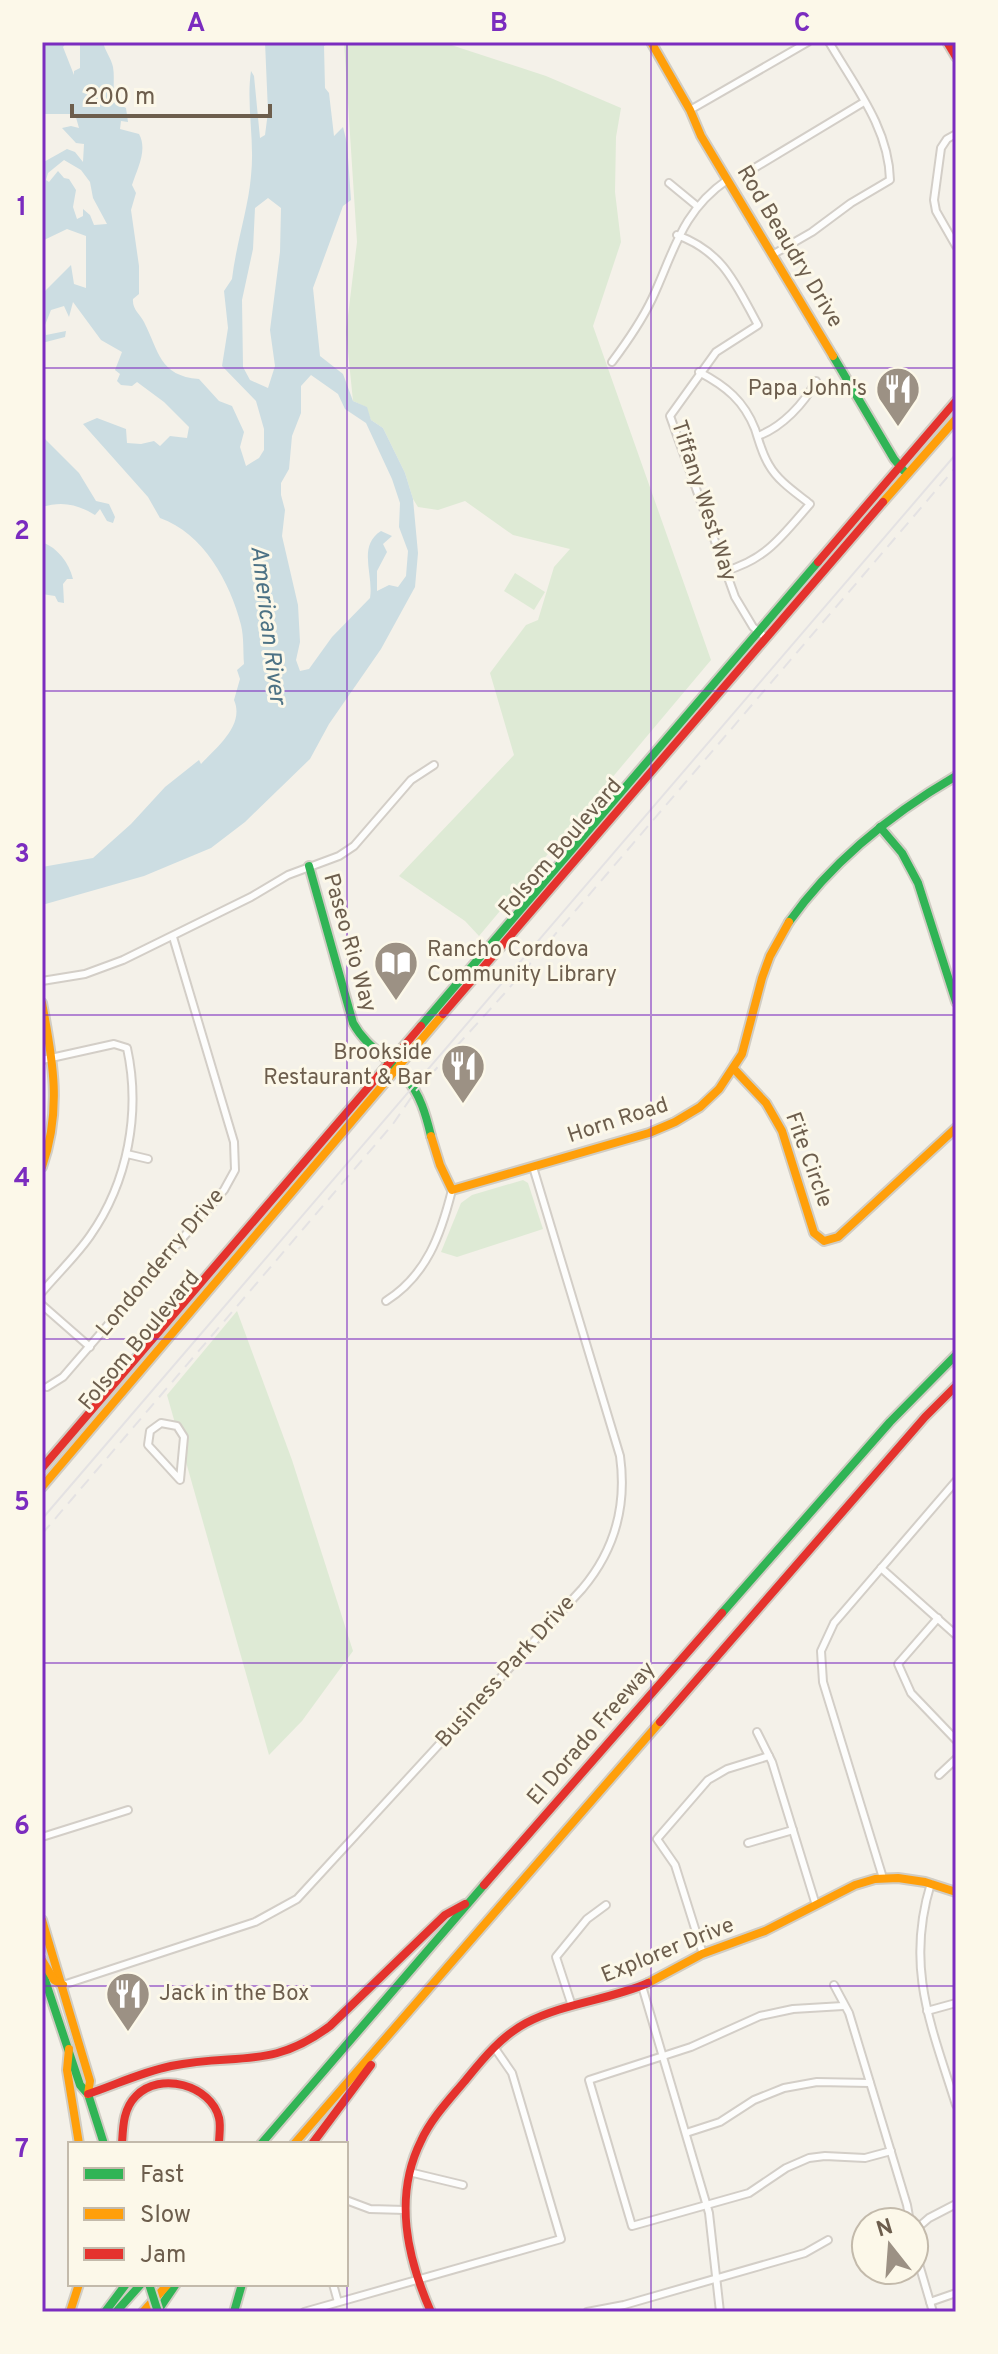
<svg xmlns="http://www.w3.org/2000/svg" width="998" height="2354" viewBox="0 0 998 2354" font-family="Overpass,sans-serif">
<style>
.green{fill:#deead5}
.water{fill:#ccdde2;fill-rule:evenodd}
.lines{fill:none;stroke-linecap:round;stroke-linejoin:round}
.street-casing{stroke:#d3cec7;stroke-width:10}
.fast-casing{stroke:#d1cdc4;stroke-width:12}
.slow-casing{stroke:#d1cdc4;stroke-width:12}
.jam-casing{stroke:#d1cdc4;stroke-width:12}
.street{stroke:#fdfdfc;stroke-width:6}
.fast{stroke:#30b455;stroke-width:8}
.slow{stroke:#ff9f0a;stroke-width:8}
.jam{stroke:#e5322d;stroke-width:8}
.tram{stroke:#e4e2e3;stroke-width:2}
.rail{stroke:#e4e2e3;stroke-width:2;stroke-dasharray:12 8;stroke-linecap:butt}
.fast-bridge-casing{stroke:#d1cdc4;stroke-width:12;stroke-linecap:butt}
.fast-bridge{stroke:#30b455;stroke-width:8}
.grid{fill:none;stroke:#7b2cbf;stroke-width:2;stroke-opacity:0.55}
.labels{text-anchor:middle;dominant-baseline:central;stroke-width:6;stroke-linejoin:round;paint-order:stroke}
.street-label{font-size:22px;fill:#6d5e4d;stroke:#fcf8e9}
.poi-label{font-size:22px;fill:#6d5e4d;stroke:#fcf8e9;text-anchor:end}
.water-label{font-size:24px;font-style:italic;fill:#4d7285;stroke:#fcf8e9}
.neatline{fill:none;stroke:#7b2cbf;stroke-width:3}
.grid-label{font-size:26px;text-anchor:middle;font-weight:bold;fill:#7b2cbf}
</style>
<rect width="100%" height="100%" fill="#f4f1e9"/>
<g class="green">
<path d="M344,42H442L546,76L621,108L616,137L615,192L621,242L593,326L711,660L479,936L465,921L399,876L514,755L490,673L526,625L538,620L554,567L570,549L513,535L465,501L438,510L418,507L413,499L405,473L383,428L371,420L366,407L353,401L346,332L357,242Z"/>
<path d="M515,573L545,592L534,610L504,591Z"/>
<path d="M523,1180L528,1183L543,1229L457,1257L441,1252L461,1203L472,1195Z"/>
<path d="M237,1311L292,1460L353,1651L302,1721L269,1755L167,1395Z"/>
</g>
<g class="water">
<path d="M42,42H67L63,47L74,75V71L80,68V42H103C105,51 111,58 113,67C116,84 108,99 126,108L128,122L121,121L120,129L139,134C148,150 137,169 132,185L136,193L131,210L139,266V294L133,299C132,309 140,314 144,322C159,351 159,376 199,379L219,401L232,406L244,432L240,447L246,466L259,458L264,450V429L256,401L222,366L228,328L224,291L232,279C236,244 248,210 251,176C255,140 246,105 251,71L254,76L260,138L265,135L268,112L265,42H330L324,46L325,88L329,93L334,136L343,127L347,143L351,200L343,206L313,288L320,356L343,374L353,401L367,407L371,420L383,428L405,473L413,499L418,553L415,587L381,649L329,724L310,759L245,822L211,848L144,876L42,905V867L93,858L131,824L165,787L199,760L201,764C217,747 245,725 234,700L240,679L237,670L244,664C243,652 244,637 241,625C230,582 203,533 160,518L148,497L83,424L97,418L126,429L127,443L141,444L154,441L160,446L170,436L187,438L189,427L164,402L137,382L132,386L121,385L117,381L120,374L115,370L122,352L101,340L73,302L69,317L64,306L51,310L45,325L46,335L66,331L65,337L42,343V294L71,265L74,284L86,288V236L67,229L42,241V163L67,149L75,152L83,162L84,144L76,143L62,128L71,126L79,128L75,114H45L42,110ZM64,160L81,170L90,182L93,198L107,224L94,225L90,215L83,209V216L77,219L73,207L76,190L69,179L64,178L58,171L49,182L46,180L48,173ZM268,198L281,208L280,252L270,330L275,366L268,388L250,380L243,367L242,300L253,249L255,208ZM311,375L338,394L345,409L366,423L392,479L400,503L399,527L408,551L406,576L398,587L389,585L377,591V571L387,552L383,544L392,536L381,531C357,546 374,575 370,598L332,637L309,669L300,671L296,660L300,642L298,605L282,536L285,510L281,495V483L289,469L292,436L301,413V386Z"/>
<path d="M42,436L79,473L96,501L109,504L115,517L113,523L107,521L100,509L95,515C77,504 62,501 42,507Z"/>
<path d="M42,542C58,548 69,563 73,579H67L63,584L64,603L58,602L55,596L42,594Z"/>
</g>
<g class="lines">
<g class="street-casing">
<g id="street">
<path d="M690,110L808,42"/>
<path d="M956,134L947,139L941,148L934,200L936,211L956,246"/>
<path d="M751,170L864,102"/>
<path d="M669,183L697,206"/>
<path d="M677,235C724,252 736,285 758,325L716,352L670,416L735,597L753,627L765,637"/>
<path d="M772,255L812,232L851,203L890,180C889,128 854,85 829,42"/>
<path d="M612,362C627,342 641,322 652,299C674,252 681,212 727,180"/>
<path d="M699,372C726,386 744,401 755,429C759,441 762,454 769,465C778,481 795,492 810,504C782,536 767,559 725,571"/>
<path d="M758,436C782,427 804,404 816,381"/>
<path d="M42,981L85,974L123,960L251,897L288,875L339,856L354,846L411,780L434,765"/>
<path d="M42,1060L114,1044L127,1048C141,1112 128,1182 90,1236C76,1256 58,1273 42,1292"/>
<path d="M127,1154L148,1159"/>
<path d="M386,1301C427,1275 441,1234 452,1190"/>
<path d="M42,1305L90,1347"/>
<path d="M47,1387L63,1377L224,1190L235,1170L234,1142L173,937"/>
<path d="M161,1423L177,1426L184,1437L180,1480L148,1445L150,1431Z"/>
<path d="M881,1568L956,1635"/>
<path d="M938,1618L898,1664L911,1693L956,1740"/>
<path d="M757,1732L772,1762L815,1902"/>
<path d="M939,1775L956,1759"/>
<path d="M42,1837L128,1810"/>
<path d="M748,1843L793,1830"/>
<path d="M883,1878L823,1682L821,1651L834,1623L956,1481"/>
<path d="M931,1883C905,1967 931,2025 956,2105"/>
<path d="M703,1954L675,1865L657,1839L708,1780L727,1769L769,1756"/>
<path d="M63,1985L255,1922L297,1899L582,1589C615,1550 627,1506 620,1456L533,1167"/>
<path d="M834,1985L849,2013L907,2205L910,2222"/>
<path d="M642,1986L709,2213L720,2312"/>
<path d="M572,2006L556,1957L587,1919L606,1905"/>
<path d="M843,2006L793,2009L760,2016L691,2047L589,2080L632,2226L749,2193L786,2168L809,2158L825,2156L865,2158L891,2151"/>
<path d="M927,2011L956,2003"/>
<path d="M686,2133L720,2122L754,2100L784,2088L817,2082L870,2083"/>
<path d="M409,2172L463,2185"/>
<path d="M346,2200L370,2209L405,2210"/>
<path d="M914,2231L929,2218L956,2204"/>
<path d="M914,2247L933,2312"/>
<path d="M333,2284L338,2302"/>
<path d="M930,2302L956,2293"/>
<path d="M304,2312L561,2239L512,2073L494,2047"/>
<path d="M587,2312L624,2305L805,2253L828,2240"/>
</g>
</g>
<g class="fast-casing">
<g id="fast">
<path d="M833,356L894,459L904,471"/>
<path d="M880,827L902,853L918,883L956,1002"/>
<path d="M309,866L353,1023C366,1047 389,1058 406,1078C420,1094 426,1115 431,1136"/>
<path d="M789,922C833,860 891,814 956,776"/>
<path d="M421,1026L818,562"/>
<path d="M722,1613L890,1422L956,1355"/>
<path d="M42,1971L80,2085L88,2094L104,2144"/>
<path d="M261,2144L484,1885"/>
<path d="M105,2312L126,2284"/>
<path d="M116,2312L141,2284"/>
<path d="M157,2312L176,2284"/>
<path d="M234,2312L242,2284"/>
</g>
</g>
<g class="slow-casing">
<g id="slow">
<path d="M651,42L690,110L701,136L833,356"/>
<path d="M883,502L956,419"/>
<path d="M42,1003C53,1060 62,1111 42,1167"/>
<path d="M734,1069L766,1103L782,1131L814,1233L824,1241L838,1237L956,1128"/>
<path d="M431,1136L440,1165L452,1190L649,1133L675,1122L700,1107L719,1089L742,1054L762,978L770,956L789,922"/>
<path d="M42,1487L443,1014"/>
<path d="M42,1920L90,2081L88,2094"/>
<path d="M42,1960L54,1980L63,1985"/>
<path d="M648,1983L702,1954L765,1931L855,1885L875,1879L898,1878L925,1882L956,1892"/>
<path d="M69,2049L67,2070L79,2144"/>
<path d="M294,2144L660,1722"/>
<path d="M70,2312L79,2284"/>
<path d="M143,2312L168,2284"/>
</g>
</g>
<g class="jam-casing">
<g id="jam">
<path d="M947,42L956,57"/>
<path d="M818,562L956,401"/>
<path d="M443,1014L883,502"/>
<path d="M42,1468L421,1026"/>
<path d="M660,1722L925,1417L956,1386"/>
<path d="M484,1885L722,1613"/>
<path d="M88,2094C115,2085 142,2072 171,2066C236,2052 270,2071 330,2026L445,1915L465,1904"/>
<path d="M122,2144C123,2127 123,2109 136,2096C160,2071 211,2085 219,2118C221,2126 219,2136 219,2144"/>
<path d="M312,2144L371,2065"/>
<path d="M431,2312C407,2258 393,2197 421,2141C431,2119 449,2100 464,2082C482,2060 500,2037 526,2023C564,2003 609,2000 648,1983"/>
</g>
</g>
<use href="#street" class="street"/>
<use href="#fast" class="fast"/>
<use href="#slow" class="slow"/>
<use href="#jam" class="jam"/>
<path class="tram" d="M42,1519L956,454"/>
<path class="rail" d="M42,1534L393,1124L415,1092L504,994L956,467"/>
<g class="fast-bridge-casing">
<path id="fast-bridge" d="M149,2284L158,2312"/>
</g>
<use href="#fast-bridge" class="fast-bridge"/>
</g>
<path class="grid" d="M347,42V2312M651,42V2312M42,368H956M42,691H956M42,1015H956M42,1339H956M42,1663H956M42,1986H956"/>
<defs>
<g id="restaurant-pin" transform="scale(2.3)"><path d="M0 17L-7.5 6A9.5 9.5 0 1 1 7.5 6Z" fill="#9c9184" stroke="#fcf8e9"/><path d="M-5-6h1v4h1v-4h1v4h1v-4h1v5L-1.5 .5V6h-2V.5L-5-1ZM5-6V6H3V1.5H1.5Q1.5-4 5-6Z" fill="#fff"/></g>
<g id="library-pin" transform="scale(2.3)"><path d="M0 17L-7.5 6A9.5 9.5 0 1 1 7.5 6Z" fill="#9c9184" stroke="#fcf8e9"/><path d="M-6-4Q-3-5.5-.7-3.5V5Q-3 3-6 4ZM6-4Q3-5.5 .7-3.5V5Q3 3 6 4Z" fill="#fff"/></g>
</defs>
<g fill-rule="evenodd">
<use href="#restaurant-pin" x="898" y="389"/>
<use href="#library-pin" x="396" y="963"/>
<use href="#restaurant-pin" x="463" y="1066"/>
<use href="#restaurant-pin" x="128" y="1994"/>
</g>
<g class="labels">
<g class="street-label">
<text transform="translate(789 247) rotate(59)">Rod Beaudry Drive</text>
<text transform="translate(703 501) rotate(72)">Tiffany West Way</text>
<text transform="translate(561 848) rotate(-49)">Folsom Boulevard</text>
<text transform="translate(349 943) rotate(74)">Paseo Rio Way</text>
<text transform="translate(618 1121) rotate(-18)">Horn Road</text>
<text transform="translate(808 1160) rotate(70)">Fite Circle</text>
<text transform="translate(161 1263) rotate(-50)">Londonderry Drive</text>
<text transform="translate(140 1341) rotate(-50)">Folsom Boulevard</text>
<text transform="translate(506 1672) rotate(-48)">Business Park Drive</text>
<text transform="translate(592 1734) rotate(-49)">El Dorado Freeway</text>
<text transform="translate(668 1951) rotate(-22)">Explorer Drive</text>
</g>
<g class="poi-label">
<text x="867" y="389">Papa John's</text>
<text x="427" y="950" text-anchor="start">Rancho Cordova<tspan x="427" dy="25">Community Library</tspan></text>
<text x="432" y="1053">Brookside<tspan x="432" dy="25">Restaurant &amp; Bar</tspan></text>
<text x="159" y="1994" text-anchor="start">Jack in the Box</text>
</g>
<g class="water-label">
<text transform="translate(267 625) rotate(83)">American River</text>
</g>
</g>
<rect width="998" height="2354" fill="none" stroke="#fcf8e9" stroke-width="88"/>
<rect x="68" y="2142" width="280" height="144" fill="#fcf8e9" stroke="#c3baab" stroke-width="2"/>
<rect x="84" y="2168" width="40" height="12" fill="#30b455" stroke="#c3baab" stroke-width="2"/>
<text x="140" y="2182" font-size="24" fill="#6d5e4d">Fast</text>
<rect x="84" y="2208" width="40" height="12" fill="#ff9f0a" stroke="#c3baab" stroke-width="2"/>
<text x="140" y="2222" font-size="24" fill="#6d5e4d">Slow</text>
<rect x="84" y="2248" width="40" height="12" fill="#e5322d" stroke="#c3baab" stroke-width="2"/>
<text x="140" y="2262" font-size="24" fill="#6d5e4d">Jam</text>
<g transform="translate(890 2246) rotate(343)"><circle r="38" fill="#fcf8e9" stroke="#c3baab" stroke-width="2"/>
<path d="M0-6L14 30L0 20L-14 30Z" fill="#9c9184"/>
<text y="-12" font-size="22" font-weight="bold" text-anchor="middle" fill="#6d5e4d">N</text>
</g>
<path d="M72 104v12h198v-12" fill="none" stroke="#6d5e4d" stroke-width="4"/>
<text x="84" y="104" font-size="24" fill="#6d5e4d" stroke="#fcf8e9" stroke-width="6" paint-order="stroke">200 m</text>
<rect x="44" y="44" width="910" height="2266" class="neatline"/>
<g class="grid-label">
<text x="196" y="31">A</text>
<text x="499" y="31">B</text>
<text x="802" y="31">C</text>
<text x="22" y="215">1</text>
<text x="22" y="539">2</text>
<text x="22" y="862">3</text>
<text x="22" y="1186">4</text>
<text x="22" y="1510">5</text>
<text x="22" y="1834">6</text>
<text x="22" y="2157">7</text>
</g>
</svg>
